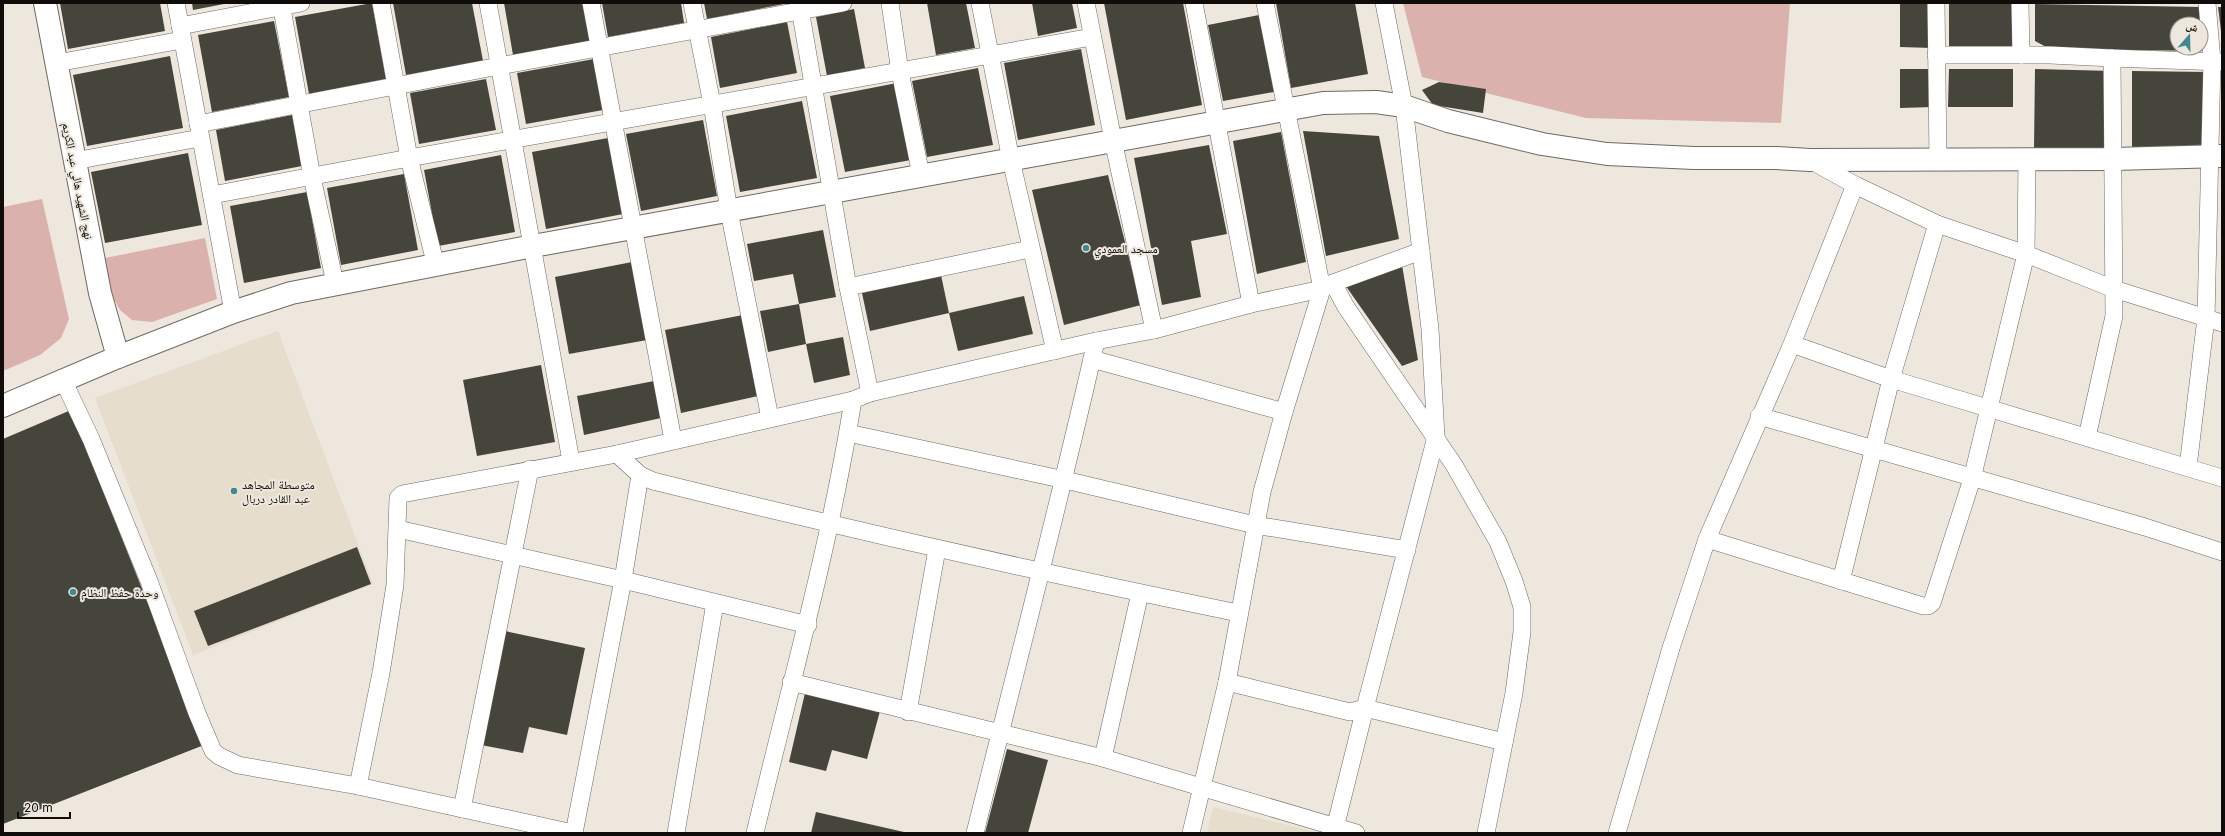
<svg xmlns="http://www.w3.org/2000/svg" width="2225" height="836" viewBox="0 0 2225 836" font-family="Inter,'Noto Naskh Arabic',sans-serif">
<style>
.built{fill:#e7ddcd}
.green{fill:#dab1ac}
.building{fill:#46453c;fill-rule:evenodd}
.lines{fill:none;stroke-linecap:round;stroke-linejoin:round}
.minor-casing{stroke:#6f6961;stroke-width:18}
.major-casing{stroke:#6f6961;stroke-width:24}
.minor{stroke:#fff;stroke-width:17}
.major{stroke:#fff;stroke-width:22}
.poi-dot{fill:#418990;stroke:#eee7de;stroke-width:1.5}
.labels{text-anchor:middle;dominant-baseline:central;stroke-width:4;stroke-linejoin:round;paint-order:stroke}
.street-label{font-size:12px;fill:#0f0c09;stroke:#eee7de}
.poi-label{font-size:12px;fill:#0f0c09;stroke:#eee7de;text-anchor:start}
</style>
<rect width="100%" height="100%" fill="#eee7de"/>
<g class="built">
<path d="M278,331L373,584L193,655L95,398Z"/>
<path d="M1213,807L1320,833H1207Z"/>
</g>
<g class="green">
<path d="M1403,3H1790L1781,123L1586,118L1422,77Z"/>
<path d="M42,199L69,319L61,338L40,355L3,371V207Z"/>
<path d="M205,238L217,299L152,322L132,320L120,310L108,289L100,259Z"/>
</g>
<g class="building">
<path d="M60,3H160L165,31L68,49Z"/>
<path d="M192,3H224V4L193,10Z"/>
<path d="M372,3L386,79L309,94L295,17Z"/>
<path d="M393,3H472L483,61L406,75Z"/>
<path d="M504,3H583L590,41L513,55Z"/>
<path d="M602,3H681L684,23L608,37Z"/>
<path d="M704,3H784V4L707,19Z"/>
<path d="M927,3H966L975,48L936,55Z"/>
<path d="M1032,3H1072L1077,28L1038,36Z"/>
<path d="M1104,3H1183L1202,105L1126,120Z"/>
<path d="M1276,3H1355L1368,74L1291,88Z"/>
<path d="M1900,4H1931L1932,48L1900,47Z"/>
<path d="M1949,4H2014V49L1949,48Z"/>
<path d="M2035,4L2201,7L2207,51L2050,49L2035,41ZM2177,24H2201V48H2177Z"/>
<path d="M2218,7H2222V31H2221Z"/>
<path d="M854,9L865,68L827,76L816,17Z"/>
<path d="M1259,15L1274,92L1223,101L1208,25Z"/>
<path d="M274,21L289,97L212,112L198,35Z"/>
<path d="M787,22L797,73L720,88L711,37Z"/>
<path d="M1081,49L1095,125L1018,140L1004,63Z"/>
<path d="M170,56L183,128L87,146L73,75Z"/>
<path d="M594,59L603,110L526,124L517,73Z"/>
<path d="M978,68L993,145L927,157L912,81Z"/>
<path d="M1900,69H1932L1933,107L1900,108Z"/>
<path d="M1949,69H2013V107H1948Z"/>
<path d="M2035,69L2113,71L2115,149L2034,148Z"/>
<path d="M2132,71L2208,72L2210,150L2132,149Z"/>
<path d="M486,79L496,130L419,144L410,93Z"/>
<path d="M1439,82L1486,89L1483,113L1433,105L1422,90Z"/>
<path d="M897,83L911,160L845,172L830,96Z"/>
<path d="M802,101L817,178L740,192L726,116Z"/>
<path d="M292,115L302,166L225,181L216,130Z"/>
<path d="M703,120L717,196L641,211L626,134Z"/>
<path d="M1303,131L1379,136L1399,239L1326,256Z"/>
<path d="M1281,132L1306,262L1257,274L1233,141Z"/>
<path d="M608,138L623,214L546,229L532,152Z"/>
<path d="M1209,145L1227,234L1191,241L1201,297L1162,305L1134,158Z"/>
<path d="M188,153L202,225L105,243L91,172Z"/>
<path d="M501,155L515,232L438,246L424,170Z"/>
<path d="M404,174L418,250L341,265L327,188Z"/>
<path d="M1108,175L1141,305L1064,325L1032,190Z"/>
<path d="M307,192L321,268L244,283L230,206Z"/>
<path d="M823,230L836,297L799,304L806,344L768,352L760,311L799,304L793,274L754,281L747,244Z"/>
<path d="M632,262L647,340L569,354L555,277Z"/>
<path d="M1402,265L1418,360L1402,366L1343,282Z"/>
<path d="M941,275L949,313L1024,296L1033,334L958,351L949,313L870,331L862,293Z"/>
<path d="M743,315L758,396L681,413L665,330Z"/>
<path d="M843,337L850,375L814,383L806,344Z"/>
<path d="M541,365L555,442L477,456L463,380Z"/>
<path d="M654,381L661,418L584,435L577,396Z"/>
<path d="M71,410L204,745L3,824V439Z"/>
<path d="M357,547L371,584L208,646L194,611Z"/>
<path d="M505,631L585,648L567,735L529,727L523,753L481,745Z"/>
<path d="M805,693L880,711L867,759L832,750L826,771L789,762Z"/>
<path d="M1007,749L1048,760L1028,833H985Z"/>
<path d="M816,812L904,832V833H811Z"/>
</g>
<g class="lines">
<g class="minor-casing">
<g id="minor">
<path d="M176,3L233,312"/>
<path d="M281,3L312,177L335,283"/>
<path d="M381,3L409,158L436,266"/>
<path d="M488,3L571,461"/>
<path d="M591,3L673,440"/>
<path d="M692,3L712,104L729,211L770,418"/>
<path d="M799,3L848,287L870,393"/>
<path d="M890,3L900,72L921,175"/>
<path d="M980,3L1011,160L1055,351"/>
<path d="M1086,3L1113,140L1154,330"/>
<path d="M1194,3L1251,304"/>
<path d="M1936,3L1938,159"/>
<path d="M2020,3L2021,55"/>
<path d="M180,26L301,3"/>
<path d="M1936,55H2050L2112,58L2114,316L2087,437"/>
<path d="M2112,58L2222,62"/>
<path d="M57,63L182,40"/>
<path d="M198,124L499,66L843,3"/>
<path d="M1810,160L1855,185L1937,224L1891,379L1841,581"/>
<path d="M74,161L200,138"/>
<path d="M212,195L409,158L1092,37"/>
<path d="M1937,224L2026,254L2114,289L2222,323"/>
<path d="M1333,283L1346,307L1454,465L1498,542L1514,581L1522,607V632L1514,693L1486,833"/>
<path d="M848,287L1030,249"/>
<path d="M1792,344L1891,379L2222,478"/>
<path d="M1092,359L1284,412"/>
<path d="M63,380L91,439L149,581L197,713L213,751L219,756L238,765L358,786L573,833"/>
<path d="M1759,416L2145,527L2222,552"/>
<path d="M848,433L1065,480L1255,525L1407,550"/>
<path d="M617,454L640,475L653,481C847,529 1042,573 1238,613"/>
<path d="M2188,467L2206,318L2212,61L2207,3"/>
<path d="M398,529L623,580L808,625"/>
<path d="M1707,539L1923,606H1928L1932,603L1972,479L2026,254L2027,158"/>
<path d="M791,682L1103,758L1356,833"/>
<path d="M1227,682L1350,712L1365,708L1436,437L1430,329L1404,106L1384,3"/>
<path d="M908,712L937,549"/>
<path d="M1103,758L1140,593"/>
<path d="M358,786L381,673L395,585L398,498L402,494L617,454L853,400L870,393L1096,341L1154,330L1251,304L1322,289L1333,283L1421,251"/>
<path d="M462,809L530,469"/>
<path d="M1335,828L1365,708L1504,742"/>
<path d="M574,833L623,580L640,475"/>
<path d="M676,833L715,603"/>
<path d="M755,833C789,689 830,546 853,400"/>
<path d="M975,833C1016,669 1059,505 1096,341"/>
<path d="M1191,833L1227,682L1262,492L1284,412L1322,289L1265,3"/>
<path d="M1617,833L1671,648L1707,539L1792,344L1855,185"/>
</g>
</g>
<g class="major-casing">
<g id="major">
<path d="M45,3L100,293L118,357"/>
<path d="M3,406L118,357L233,312L291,293L533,246L1323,103L1376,102L1404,106L1448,121L1542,144L1607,154L1694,158H1776L1810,160L2114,159L2222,156"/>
</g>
</g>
<use href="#minor" class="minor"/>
<use href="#major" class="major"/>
</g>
<g class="poi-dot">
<circle cx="1086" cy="248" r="4"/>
<circle cx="234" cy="491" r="4"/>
<circle cx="73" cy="592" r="4"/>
</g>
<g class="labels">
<g class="street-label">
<text transform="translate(78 181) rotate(79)">نهج الشهيد هالي عبد الكريم</text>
</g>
<g class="poi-label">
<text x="1094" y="248">مسجد العمودي</text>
<text x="242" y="484">متوسطة المجاهد<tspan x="242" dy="14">عبد القادر دربال</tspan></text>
<text x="81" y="592">وحدة حفظ النظام</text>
</g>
</g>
<rect width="2225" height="836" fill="none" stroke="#0f0c09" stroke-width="8"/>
<g transform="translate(2189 36) rotate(20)"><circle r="19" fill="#eee7de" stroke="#958f89"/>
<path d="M0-3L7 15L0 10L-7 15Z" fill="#418990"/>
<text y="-6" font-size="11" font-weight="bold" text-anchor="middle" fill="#0f0c09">ش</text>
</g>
<path d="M18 812v6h52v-6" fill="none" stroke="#0f0c09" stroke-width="2"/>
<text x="24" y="812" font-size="12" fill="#0f0c09" stroke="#eee7de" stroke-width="3" paint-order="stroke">20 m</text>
</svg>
